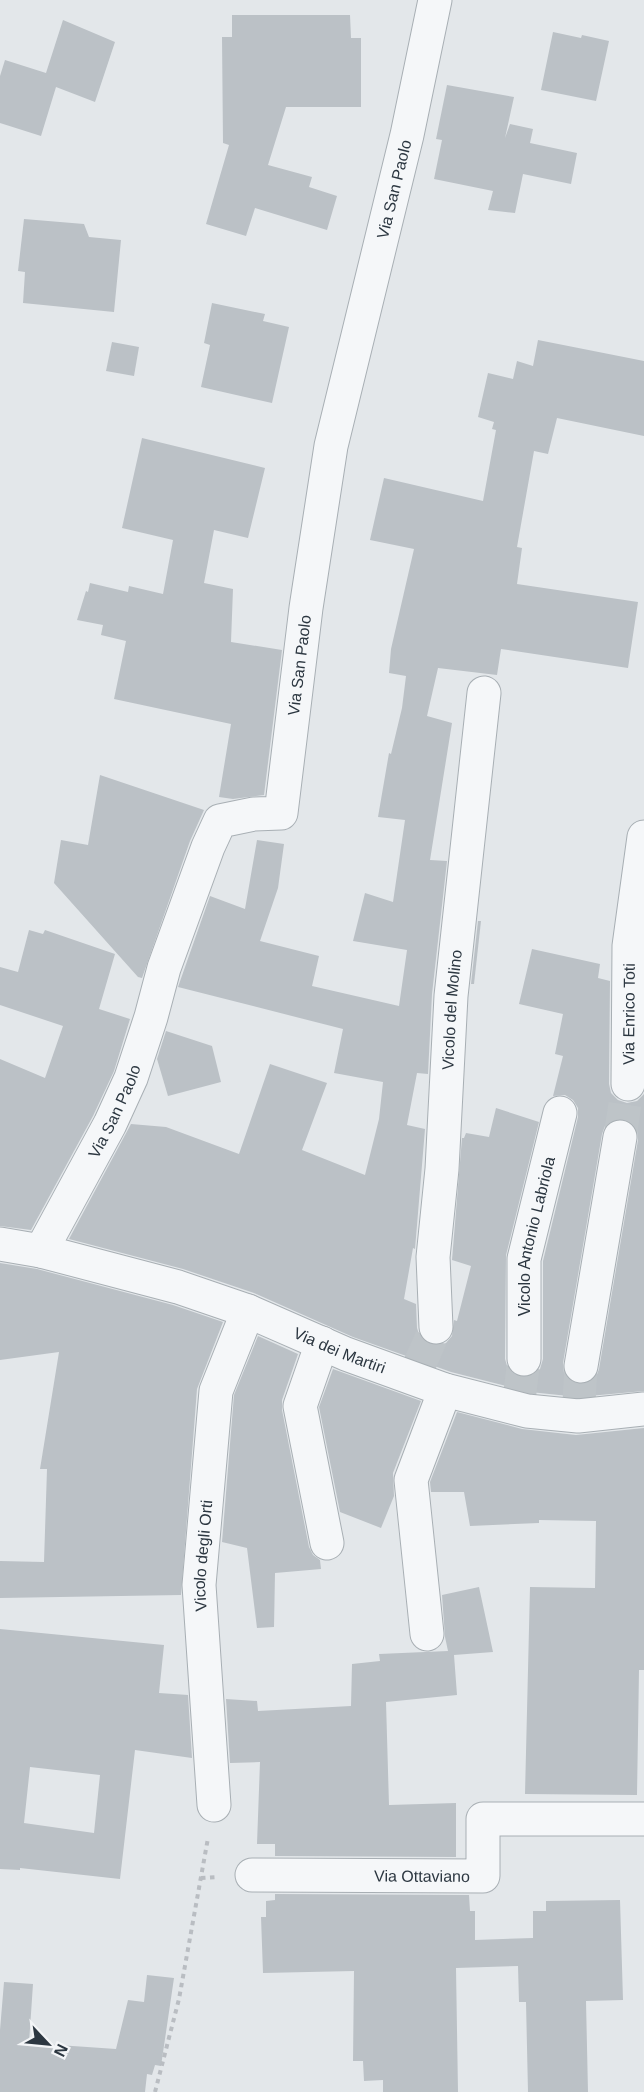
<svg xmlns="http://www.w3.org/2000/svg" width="644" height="2092" viewBox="0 0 644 2092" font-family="Arial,sans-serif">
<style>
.building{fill:#bbc1c6;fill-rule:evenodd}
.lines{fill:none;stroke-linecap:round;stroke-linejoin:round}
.minor-tunnel{stroke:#bec4c8;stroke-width:33;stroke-dasharray:33 16;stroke-linecap:butt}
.minor-casing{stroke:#a8afb4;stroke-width:35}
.path{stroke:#b9bdc2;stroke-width:4;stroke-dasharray:4.5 4.5;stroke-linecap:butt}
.minor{stroke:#f5f7f9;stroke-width:33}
.labels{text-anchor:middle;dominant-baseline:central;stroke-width:5;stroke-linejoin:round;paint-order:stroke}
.street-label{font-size:16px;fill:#2c3741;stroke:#f3f5f7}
</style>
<rect width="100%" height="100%" fill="#e3e7ea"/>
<g class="building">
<path d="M232,15H350L351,38H361V107H286L268,165L312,177L309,187L337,196L327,230L255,208L246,236L206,224L229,145L223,143L222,37H232Z"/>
<path d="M63,20L115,42L95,102L56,87L41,136L0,123V76L5,60L46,73Z"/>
<path d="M553,32L581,38L582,35L609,41L596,101L541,90Z"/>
<path d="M447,85L514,97L505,138L510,124L533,129L530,143L577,153L571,184L523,174L515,213L488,210L493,191L434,179L442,140L436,139Z"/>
<path d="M24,219L84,224L89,237L121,240L114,312L23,303L25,272L18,271Z"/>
<path d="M212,303L265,314L263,321L289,327L272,403L201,387L210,345L204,343Z"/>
<path d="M538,340L644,361V436L557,418L548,454L534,451L517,547L522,548L517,584L638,602L628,668L501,649L497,675L438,668L427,716L452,723L430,860L447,861L432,994L428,1074L417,1073L407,1125L425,1129L415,1249L413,1248L404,1299L416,1304L417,1328L420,1337L427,1343L437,1346L446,1343L452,1336L454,1320L457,1321L471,1266L452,1260L462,1138H464L466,1133L489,1137L496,1108L539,1122L506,1255L505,1359L508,1369L515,1375L523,1378L533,1375L540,1369L543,1359V1261L578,1117V1108L573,1100L565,1095L553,1096L563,1056L555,1054L563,1014L519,1004L532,949L600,964L598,978L610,981L609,1084L611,1093L618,1100L627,1103L637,1101L644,1094V1391L578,1397L530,1392L451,1372L353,1337L254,1293L183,1269L69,1239L131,1124L166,1127L239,1154L270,1064L327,1083L302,1150L365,1175L379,1119L383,1082L334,1073L343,1029L178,987L210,896L245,909L257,840L284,844L278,888L260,941L319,956L312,986L399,1006L407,950L353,941L365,893L393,902L405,820L378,817L389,753L391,754L402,708L406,676L389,673L391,649L414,549L370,540L384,478L483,501L496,430L492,429L494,422L478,417L488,373L513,379L517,361L533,366ZM624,1119L632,1123L637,1130L638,1140L599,1369L596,1377L588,1383L577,1384L570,1381L564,1373L563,1363L602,1134L605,1126L613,1120Z"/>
<path d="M112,342L139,347L134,376L106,371Z"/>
<path d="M142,438L265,468L248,538L214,530L204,583L233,589L231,642L282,650L264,795L233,799L219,797L231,724L114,699L126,641L101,635L103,625L77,620L86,591L88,592L90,583L128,592L129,586L163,594L173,540L122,528Z"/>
<path d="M100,775L204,810L190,841L142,978L138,977L54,883L61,840L88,845Z"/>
<path d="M478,921H481L474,984H471Z"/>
<path d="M29,930L43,934L45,930L115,954L99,1009L130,1019L114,1071L93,1116L31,1230L0,1226V1059L45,1078L63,1026L0,1005V967L18,972Z"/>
<path d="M166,1031L212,1046L221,1082L168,1096L157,1059Z"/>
<path d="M0,1263L37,1269L173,1305L223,1322L197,1389L181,1595L0,1598V1561L44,1562L47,1469H40L59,1352L0,1360Z"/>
<path d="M258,1336L298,1354L282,1400V1410L309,1547L313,1555L320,1560L321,1569L275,1573L274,1627L257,1628L247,1548L222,1542L234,1395Z"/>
<path d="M333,1369L421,1401L393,1473L394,1496L381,1528L340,1512L319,1407Z"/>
<path d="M457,1412L522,1429L576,1435L644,1428V1670H639L637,1795L525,1794L530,1587L595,1588L596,1521L539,1520V1523L470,1526L464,1492H431L430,1482Z"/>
<path d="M479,1587L493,1652L454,1655L457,1695L386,1702L389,1805L456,1803V1857L275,1856V1844H257L260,1762L230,1763L226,1699L257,1701L258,1711L351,1706L352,1664L380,1661L379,1654L448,1651L445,1637L442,1595Z"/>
<path d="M0,1629L164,1645L159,1693L188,1695L192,1758L135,1750L120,1879L20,1868V1870L0,1869ZM30,1767L100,1775L94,1833L24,1823Z"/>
<path d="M275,1894L469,1895L470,1911H475V1940L533,1938V1911H546V1901L620,1900L623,2000L586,2001L588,2092H528L526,2002H519L518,1966L456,1968L458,2092H383V2080L364,2081L363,2061H353L354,1971L263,1973L261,1917H266V1901L275,1900Z"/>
<path d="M147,1975L174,1978L161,2066L155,2065L152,2075L147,2074L145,2092H0V2030L4,1982L33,1984L29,2043L116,2049L128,2000L144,2002Z"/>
</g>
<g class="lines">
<g class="minor-tunnel">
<path d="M620,1137L628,1084"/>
<path d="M418,1368L436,1327"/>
<path d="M519,1400L524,1359"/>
<path d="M579,1402L581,1366"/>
</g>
<g class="minor-casing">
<g id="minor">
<path id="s1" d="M628,1084L629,946L644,837"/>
<path id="s2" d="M0,1244L41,1251L178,1287L248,1311L346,1354L445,1390L527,1411L578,1416L644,1409"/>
<path id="s3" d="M41,1251L110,1124L131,1078L151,1017L164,968L208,847L220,821L254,814L281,813L306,608L331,446L407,135L435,0"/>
<path id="s4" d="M436,1327L433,1257L442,1169L451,996L484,693"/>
<path d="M322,1343L300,1406L327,1543"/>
<path id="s5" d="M524,1359V1259L560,1113"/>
<path d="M581,1366L620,1137"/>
<path d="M427,1634L411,1480L445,1390"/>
<path id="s6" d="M214,1805L199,1585L216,1391L248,1311"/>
<path id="s7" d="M252,1875L483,1876V1819H644"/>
</g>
</g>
<g class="path">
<path d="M201,1878L218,1877"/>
<path d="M155,2092L179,1999L208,1838"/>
</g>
<use href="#minor" class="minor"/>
</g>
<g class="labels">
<g class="street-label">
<text stroke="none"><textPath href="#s3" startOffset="1164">Via San Paolo</textPath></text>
<text stroke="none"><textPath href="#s3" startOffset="678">Via San Paolo</textPath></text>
<text stroke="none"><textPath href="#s4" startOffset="318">Vicolo del Molino</textPath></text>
<text stroke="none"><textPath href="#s1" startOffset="70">Via Enrico Toti</textPath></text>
<text stroke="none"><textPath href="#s3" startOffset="158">Via San Paolo</textPath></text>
<text stroke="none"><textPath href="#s5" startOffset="124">Vicolo Antonio Labriola</textPath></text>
<text stroke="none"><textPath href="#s2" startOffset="357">Via dei Martiri</textPath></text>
<text stroke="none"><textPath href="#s6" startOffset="250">Vicolo degli Orti</textPath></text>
<text stroke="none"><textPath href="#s7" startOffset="170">Via Ottaviano</textPath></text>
</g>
</g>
<g transform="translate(48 2044) rotate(116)" stroke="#f3f5f7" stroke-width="4.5" paint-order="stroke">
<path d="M0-4.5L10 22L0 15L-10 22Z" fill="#2c3741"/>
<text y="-9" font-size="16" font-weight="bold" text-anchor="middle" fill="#2c3741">N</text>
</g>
</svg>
